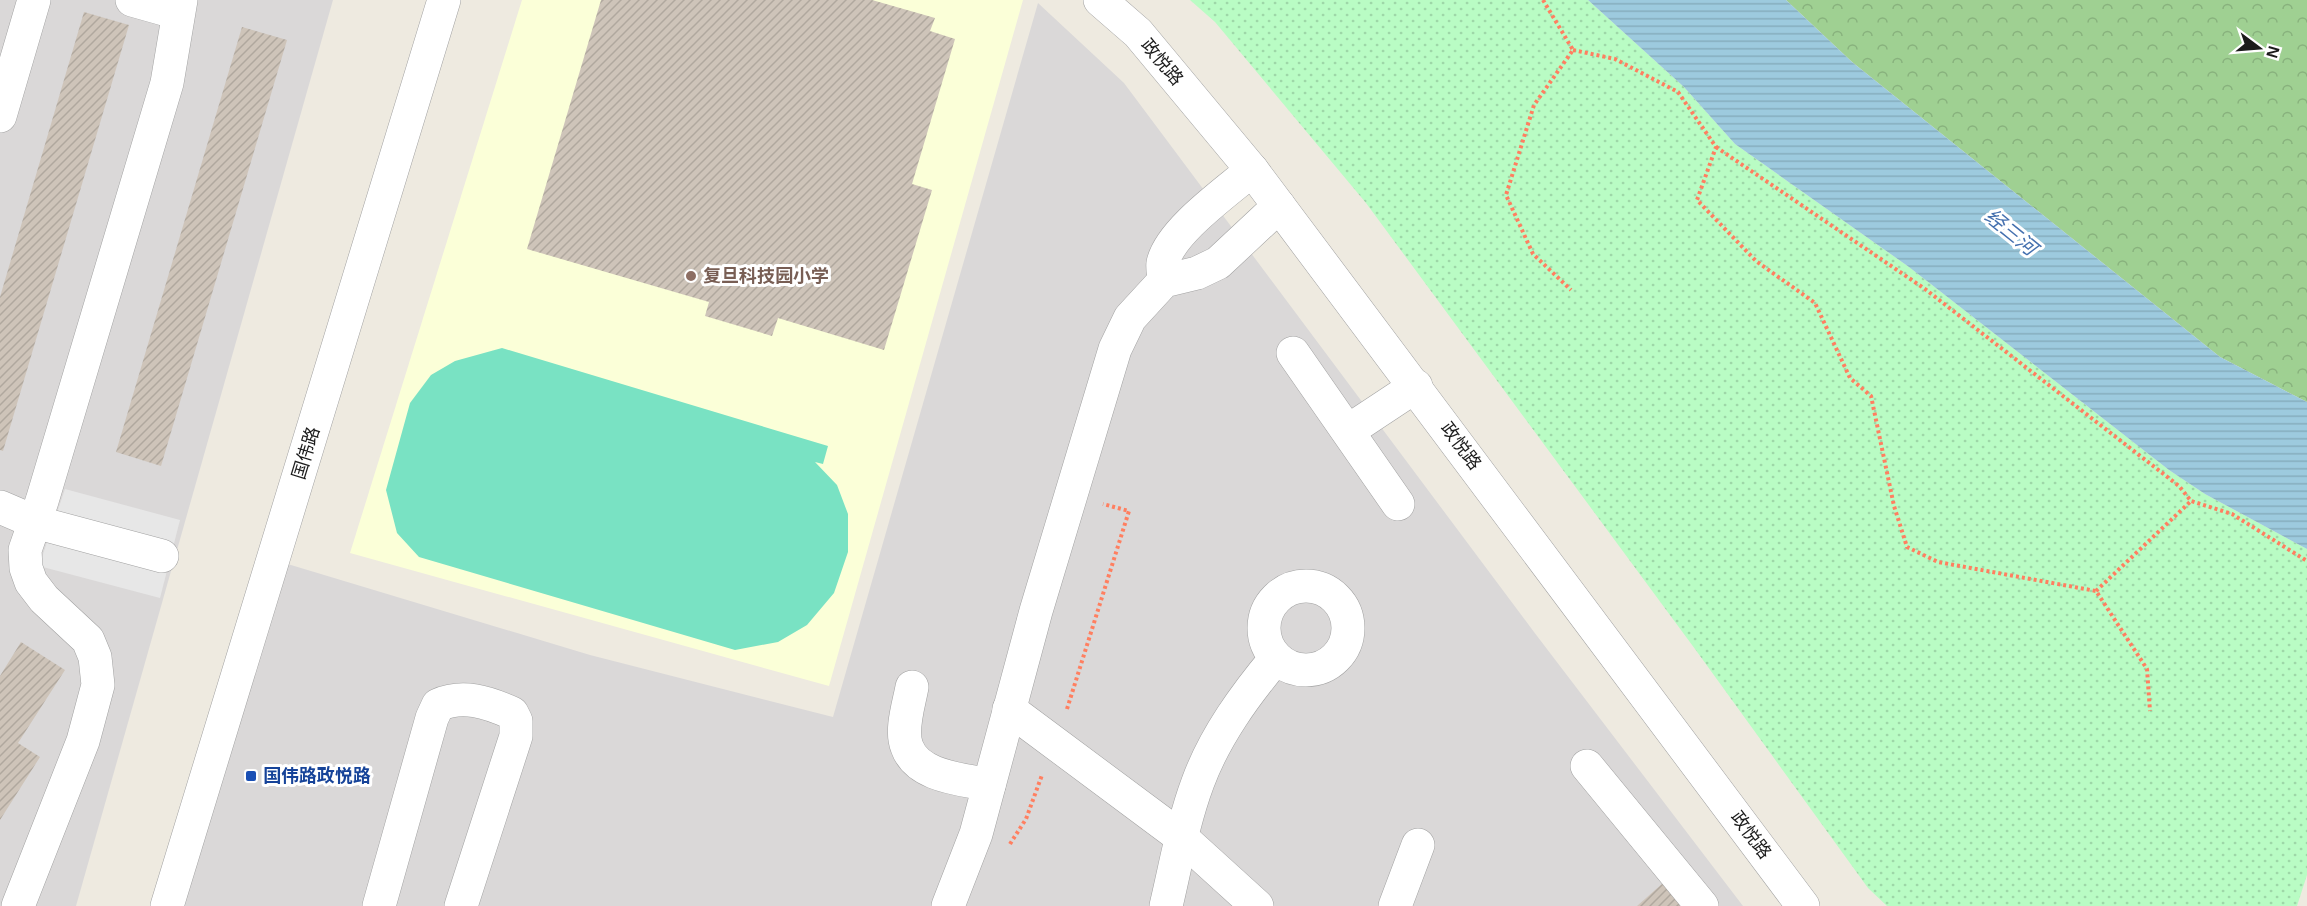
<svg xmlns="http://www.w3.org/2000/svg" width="2307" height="906" viewBox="0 0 2307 906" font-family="Helvetica,'Noto Sans SC',sans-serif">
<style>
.residential{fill:#dad8d8}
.education{fill:#fbffd8}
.forest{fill:url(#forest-crowns)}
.park{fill:url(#park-dots)}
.pitch{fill:#79e2c3}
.parking{fill:#e7e7e7}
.water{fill:url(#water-rules)}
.building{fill:url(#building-hatch)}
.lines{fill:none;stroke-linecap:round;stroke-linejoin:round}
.minor-casing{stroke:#a2a2a2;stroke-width:34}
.path{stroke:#ff7f60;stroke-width:4;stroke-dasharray:3 3;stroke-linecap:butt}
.minor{stroke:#fff;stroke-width:33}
.education-dot{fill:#8d6e63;stroke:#fff;stroke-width:2}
.transit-dot{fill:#1a4fb4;stroke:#fff;stroke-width:2}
.labels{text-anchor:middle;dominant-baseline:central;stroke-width:6;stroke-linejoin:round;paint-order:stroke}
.street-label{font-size:18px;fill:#1b1b1b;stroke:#fff}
.education-label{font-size:18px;font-weight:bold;fill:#785e54;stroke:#fff;text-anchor:start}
.transit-label{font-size:18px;font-weight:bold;fill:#164399;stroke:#fff;text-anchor:start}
.water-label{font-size:20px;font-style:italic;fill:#4470af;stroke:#fff}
</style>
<defs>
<pattern id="forest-crowns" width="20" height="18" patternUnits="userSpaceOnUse" patternTransform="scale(1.5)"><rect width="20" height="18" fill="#9fd092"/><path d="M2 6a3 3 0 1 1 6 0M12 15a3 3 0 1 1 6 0" fill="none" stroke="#88b27d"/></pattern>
<pattern id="park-dots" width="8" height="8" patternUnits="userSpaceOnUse" patternTransform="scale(1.5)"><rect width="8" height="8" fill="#b9fcc4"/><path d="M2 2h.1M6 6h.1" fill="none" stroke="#9ed7a8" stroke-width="1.8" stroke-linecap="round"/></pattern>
<pattern id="water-rules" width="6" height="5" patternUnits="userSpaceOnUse" patternTransform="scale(1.5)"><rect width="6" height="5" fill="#9dcade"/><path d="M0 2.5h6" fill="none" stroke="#87adbe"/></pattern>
<pattern id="building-hatch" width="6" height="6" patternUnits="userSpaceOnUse" patternTransform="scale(1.5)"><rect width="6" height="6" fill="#cec4b9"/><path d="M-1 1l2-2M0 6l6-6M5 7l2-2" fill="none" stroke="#b0a89e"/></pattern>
</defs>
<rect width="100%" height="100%" fill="#eeeae0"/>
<g class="residential">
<path d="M0,0H333L76,906H0Z"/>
<path d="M1038,3L1124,83L1534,632L1743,906H176L281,562L590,655L833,717Z"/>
</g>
<path class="education" d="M522,0H1023L829,686L350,553Z"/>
<path class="forest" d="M1786,0H2307V402L2220,357L1852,62Z"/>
<path class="park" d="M1190,0H1588L1684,87L1735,144L1909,267L2169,470L2205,494L2307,549V875L2297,906H1887L1868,888L1695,649L1366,203L1215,22Z"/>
<path class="pitch" d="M502,348L828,446L823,464L815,462L837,485L848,514V552L834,593L807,625L778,642L735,650L419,557L397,533L386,490L410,403L431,375L455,361Z"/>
<path class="parking" d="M65,489L180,520L160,598L39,566Z"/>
<path class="water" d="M1588,0H1786L1852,62L2220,357L2307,402V549L2205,494L2169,470L1909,267L1735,144L1684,87Z"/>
<g class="building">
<path d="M601,0H872L935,18L930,31L955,39L912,184L932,190L884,350L778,318L772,336L705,316L709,302L527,249Z"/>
<path d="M84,12L129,25L3,451L0,450V297Z"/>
<path d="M242,27L287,40L161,466L116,452Z"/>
<path d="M21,642L65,670L18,743L40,757L0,820V676Z"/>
<path d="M1663,883L1684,906H1637Z"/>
</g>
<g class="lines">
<g class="minor-casing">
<g id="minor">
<path d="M132,0L178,13"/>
<path d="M1100,0L1138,33L1252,170L1803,906"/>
<path d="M0,116L34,0"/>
<path d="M1164,281C1164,276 1162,268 1163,263C1170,231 1228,191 1252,170"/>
<path d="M1293,353L1398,504"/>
<path d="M1348,431L1416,386"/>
<path d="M0,507L35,522L162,556"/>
<circle cx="1306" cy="628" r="42"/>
<path d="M912,687C909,704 900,730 907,747C918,777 962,779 989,785"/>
<path d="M1009,709L1181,837L1257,906"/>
<path d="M1587,766L1702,906"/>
<path d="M18,906L83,741L98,685L95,657L88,640L44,599L31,582L26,568L25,550L42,501L167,83L181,0"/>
<path d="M167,906L444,0"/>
<path d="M379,906L432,718L438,705C463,694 487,702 512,713L516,721V736L461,906"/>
<path d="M948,906L976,834L1036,611L1115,349L1130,318L1164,281L1197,273L1218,263L1279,206"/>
<path d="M1166,906C1176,864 1183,822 1198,782C1215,736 1245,695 1276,658"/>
<path d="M1395,906L1418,845"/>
</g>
</g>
<g class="path">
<path d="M1543,0L1573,50L1534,105L1506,195L1533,254L1571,290"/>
<path d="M1573,50L1615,59L1678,92L1716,147L1697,200L1756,261L1815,303L1850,378L1871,396L1894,506L1907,547L1938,562L2096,591L2147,669L2150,711"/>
<path d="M1716,147L1925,289L2179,486L2191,501L2232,514L2307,561"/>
<path d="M2096,591L2191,501"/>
<path d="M1067,709L1129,511L1103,504"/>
<path d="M1010,844L1026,819L1042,775"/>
</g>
<use href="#minor" class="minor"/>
</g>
<circle class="education-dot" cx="691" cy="276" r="6"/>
<rect class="transit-dot" x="245" y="770" width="12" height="12" rx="3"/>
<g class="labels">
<g class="street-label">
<text transform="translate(1162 62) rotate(50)">政悦路</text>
<text transform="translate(1461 446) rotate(53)">政悦路</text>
<text transform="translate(306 453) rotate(-73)">国伟路</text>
<text transform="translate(1751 835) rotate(53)">政悦路</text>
</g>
<g class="education-label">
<text x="703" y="276">复旦科技园小学</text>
</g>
<g class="transit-label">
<text x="263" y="776">国伟路政悦路</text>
</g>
<g class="water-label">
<text transform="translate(2011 232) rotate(39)">经三河</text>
</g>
</g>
<g transform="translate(2259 48) rotate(106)" stroke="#ffffff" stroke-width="4.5" paint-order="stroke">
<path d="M0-4.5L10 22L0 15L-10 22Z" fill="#1b1b1b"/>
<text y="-9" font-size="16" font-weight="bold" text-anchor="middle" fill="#1b1b1b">N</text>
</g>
</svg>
